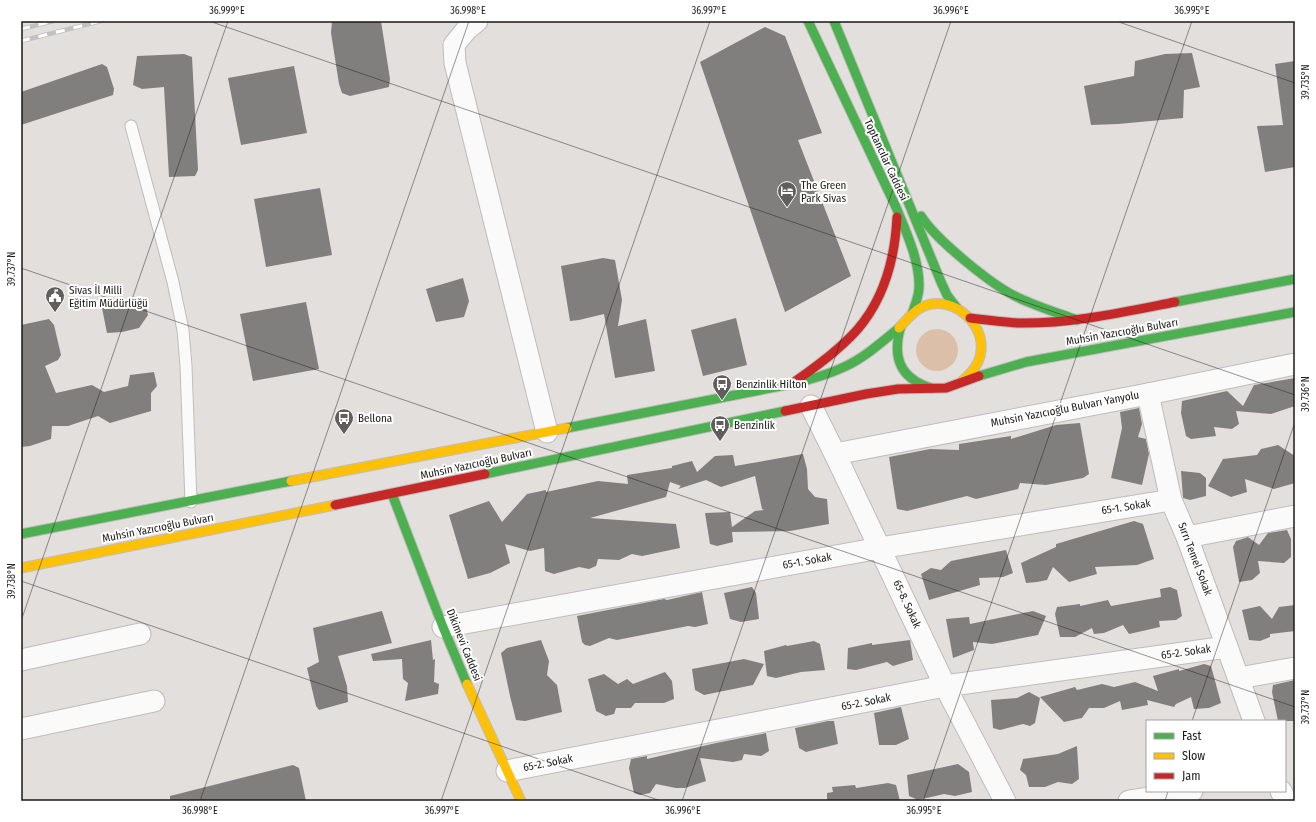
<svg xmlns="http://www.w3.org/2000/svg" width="1316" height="822" viewBox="0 0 1316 822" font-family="'Fira Sans Condensed',sans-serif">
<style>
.green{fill:#dcbfa9}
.building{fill:#817f7e}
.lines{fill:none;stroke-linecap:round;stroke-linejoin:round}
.lane-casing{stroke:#bfbdbc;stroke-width:13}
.street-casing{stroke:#bfbdbc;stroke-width:23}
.fast-casing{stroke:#bfbdbc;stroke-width:11}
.slow-casing{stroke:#bfbdbc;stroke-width:11}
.jam-casing{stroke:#bfbdbc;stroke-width:11}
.lane{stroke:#fbfafa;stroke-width:11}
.street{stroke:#fbfafa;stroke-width:21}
.fast{stroke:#4caf50;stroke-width:9}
.slow{stroke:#ffc107;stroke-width:9}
.jam{stroke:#c62828;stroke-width:9}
.rail-casing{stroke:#c2c1c1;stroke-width:4.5}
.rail{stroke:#fff;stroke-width:3;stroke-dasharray:9;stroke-linecap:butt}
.ticks{fill:none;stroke:#1b1918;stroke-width:1;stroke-opacity:0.45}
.labels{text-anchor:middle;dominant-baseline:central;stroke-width:4;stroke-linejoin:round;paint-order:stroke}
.street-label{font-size:11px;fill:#1b1918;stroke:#fff}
.poi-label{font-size:11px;fill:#1b1918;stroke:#fff;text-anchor:start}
.neatline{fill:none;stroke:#1b1918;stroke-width:1.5}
.ticks-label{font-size:10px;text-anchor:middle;fill:#1b1918}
</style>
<rect width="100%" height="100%" fill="#e2dfdd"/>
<circle class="green" cx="937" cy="350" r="21"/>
<g class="building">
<path d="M332,21H381L390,79L389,87L350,96L342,93L339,84L331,33Z"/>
<path d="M765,27L785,36L822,133L798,140L851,276L785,312L700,62Z"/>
<path d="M1192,53L1200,87L1184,90L1183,118L1118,124L1091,125L1084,86L1134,76L1135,61L1165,54Z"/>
<path d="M184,54L192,57L198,170L195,176L169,177L164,87L142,89L133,85L137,56Z"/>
<path d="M1295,61V167L1265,172L1257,126L1283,125L1275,64Z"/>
<path d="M102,64L107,67L114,89L113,95L21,125V92Z"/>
<path d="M294,66L307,133L241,145L228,78Z"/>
<path d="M320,188L332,255L266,267L254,199Z"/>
<path d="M603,258L615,260L622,300L618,326L646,319L655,371L615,378L604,314L579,320L570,321L561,266Z"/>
<path d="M463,278L469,301L464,317L436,322L426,289Z"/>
<path d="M130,301L146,307L148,315L139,328L122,332L107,333L102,308Z"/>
<path d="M306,302L319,369L253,381L240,314Z"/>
<path d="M736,318L747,365L703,376L691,330Z"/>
<path d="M49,319L54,325L61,355L58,360L45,366L56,393L92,385L104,392L128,386L130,375L154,372L157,386L151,393V411L110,423L98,416L68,426H52L51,439L30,446L21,447V325Z"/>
<path d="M1295,378V406L1271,414L1236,411L1239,424L1232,429L1214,427L1216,436L1191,439L1186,436L1181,413L1182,401L1227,391L1243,406L1254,385Z"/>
<path d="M1139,408L1142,424L1138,437L1146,439L1149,454L1142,485L1111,478L1122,428L1120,412Z"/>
<path d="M1080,423L1089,474L1083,478L1046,485L1020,483L1018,489L976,499L967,496L907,511L897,509L889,457L930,449L959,450V444L1011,436V439L1056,425Z"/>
<path d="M1278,445L1295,456V483L1274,489L1245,479L1247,492L1231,497L1208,486L1223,459L1257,455L1261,449Z"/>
<path d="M803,454L807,469L808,489L815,497L827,499L829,524L790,531L732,532L733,542L717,546L710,544L705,513L730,512L732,527L755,511L764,510L762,509L755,476L721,487L706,480L678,489L681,486L670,482L666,497L590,518L676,524L680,548L642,556L632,554L619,560L598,559L596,566L589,569L579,567L554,574L545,571L544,548L530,551L505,544L510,563L490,573L468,579L449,515L489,501L502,522L527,494L546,490V492L598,481L628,484L627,475L672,468V466L692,461L697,472L715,456L733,455L735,466Z"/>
<path d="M1181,471L1200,473L1206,478V496L1190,500L1183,498Z"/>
<path d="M1134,521L1143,524L1154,559L1137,565L1095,567L1097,574L1069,582L1053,567L1047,580L1037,582L1026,583L1021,563L1056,547V544Z"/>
<path d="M1287,530L1291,539V557L1284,563L1258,561L1260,573L1252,580L1239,582L1233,547L1236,541L1248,537L1259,545L1268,533Z"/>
<path d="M1006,550L1013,573L1003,577L979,578L980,585L929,600L921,574L931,568L941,570L951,561Z"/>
<path d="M752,587L756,593L759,619L741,622L730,619L724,593Z"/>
<path d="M1170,587L1177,590L1182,616L1176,620L1159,621L1160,627L1129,634L1123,625L1104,633L1094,634L1092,628L1075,637H1060L1055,614L1057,607L1080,604V606L1108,600L1111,606L1161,597L1160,589Z"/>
<path d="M702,592L708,624L695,627L688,626L617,640L609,638L590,646L585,645L582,642L577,616L664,599L667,600Z"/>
<path d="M1295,605V631L1270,634V637L1260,641L1249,640L1242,610L1260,606L1272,619L1279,607Z"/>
<path d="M382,611L392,643L338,656L347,686L348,702L319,710L316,706L307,668L319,662L313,628Z"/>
<path d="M1033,611L1046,616L1038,635L992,644L973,642L974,650L953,658L946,619L969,617L970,624Z"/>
<path d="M431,640L433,660L435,659L434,682L439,684L438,694L405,701L408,683L403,679L402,659L373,661L371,654Z"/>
<path d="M541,640L549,661L547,675L557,685L562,712L525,721L516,720L510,696L501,653L507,648Z"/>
<path d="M910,640L913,660L893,666L887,662L856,670L847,669L848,648L872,643V645Z"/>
<path d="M814,641L820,644L825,670L801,672L776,678L767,676L764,651L786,645L787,646Z"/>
<path d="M744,659L764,664L753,685L704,695L695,690L692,669Z"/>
<path d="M1204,664L1211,666L1221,703L1209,708L1194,709L1191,697L1176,704L1174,707L1147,700L1148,705L1122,710L1120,701L1104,708H1089L1082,718L1064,722L1040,697L1075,687L1077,690L1102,684L1114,687L1135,682L1158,691L1153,676L1179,669V671Z"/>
<path d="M665,672L672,681L674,699L664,703H635L631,708H616L614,714L606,716L596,711L588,679L604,674L618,684L627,679L633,684Z"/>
<path d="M1295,680V721H1278L1272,692L1273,685Z"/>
<path d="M1029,692L1040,698L1035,723L1030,726L1023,724L1000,730L993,728L991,700L1017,698Z"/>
<path d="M901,707L909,739L896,745H879L874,713Z"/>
<path d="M828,721H834L838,744L806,752L799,748L795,728Z"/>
<path d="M766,733L769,751L761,756L744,754L742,760L733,762L700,758L706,781L685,788H676L656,784L650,793L640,795L634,793L629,768L631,759L647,756V759L716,743Z"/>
<path d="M1077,746L1079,779L1072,784L1058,782L1045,787H1029L1026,775L1020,770L1023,759L1058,754Z"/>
<path d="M958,764L969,772L972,792L955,796L944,794L918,800L909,796L907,775Z"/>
<path d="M293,765L299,768L306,801H170V796Z"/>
<path d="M888,783L896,785L900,801H827V793L833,792L832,787L855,785L856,788Z"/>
</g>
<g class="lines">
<g class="lane-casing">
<path id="lane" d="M131,126L173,282L183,330L186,366L191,502"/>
</g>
<g class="street-casing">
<g id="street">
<path d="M477,21L467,29L454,45L455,63L547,432"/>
<path d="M1148,394L1171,500L1187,537L1254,721"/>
<path d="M811,406L835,454L945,686L1005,801"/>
<path d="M835,454L1148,394L1295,364"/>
<path d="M1187,537L1295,516"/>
<path d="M443,627L880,548L1171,500"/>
<path d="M21,660L140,634"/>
<path d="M1239,678L1295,668"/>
<path d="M21,729L154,701"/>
<path d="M507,771L945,686L1227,647"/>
<path d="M1281,791L1286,801"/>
<path d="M1129,801L1192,791"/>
</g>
</g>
<g class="fast-casing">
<g id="fast">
<path d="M808,21L895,205C905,229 920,261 919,287C919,296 915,305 912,314"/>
<path d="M834,21L941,282L947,295L957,308"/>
<path d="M921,216C936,240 994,287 1019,298C1038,307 1058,313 1077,320"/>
<path d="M1175,302L1295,279"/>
<path d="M901,326C892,356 899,378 931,388"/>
<path d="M979,376L1026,362L1295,312"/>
<path d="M567,428L791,384C809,380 827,375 844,367C864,358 882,342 899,328"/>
<path d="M485,474L785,411"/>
<path d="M392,494L443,627L467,684"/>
<path d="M21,534L291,481"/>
</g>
</g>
<g class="slow-casing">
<g id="slow">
<path d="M899,328C906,321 912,312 922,307C954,292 993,329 978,362C974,371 967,377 960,383"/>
<path d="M291,481L567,428"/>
<path d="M21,568L335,505"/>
<path d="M467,684L521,801"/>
</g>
</g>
<g class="jam-casing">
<g id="jam">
<path d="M970,318C986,320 1002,322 1018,323C1071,324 1124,312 1175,302"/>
<path d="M793,383C815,367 838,351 857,330C884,299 895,258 897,217"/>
<path d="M785,411L866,394L898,389L946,388L979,376"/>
<path d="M335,505L485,474"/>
</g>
</g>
<use href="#lane" class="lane"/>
<use href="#street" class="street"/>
<use href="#fast" class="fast"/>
<use href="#slow" class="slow"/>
<use href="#jam" class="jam"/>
<g class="rail-casing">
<g id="rail">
<path d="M21,29L54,21"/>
<path d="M21,41L101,21"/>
</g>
</g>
<use href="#rail" class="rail"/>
</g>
<path class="ticks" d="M209,21L1295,395M1116,21L1295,83M21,268L1295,707M21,581L661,801M21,621L228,21M1192,721L1295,422M200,801L469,21M441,801L710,21M682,801L951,21M923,801L1192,21M1165,801L1168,791"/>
<defs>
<g id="hotel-pin" transform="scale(1)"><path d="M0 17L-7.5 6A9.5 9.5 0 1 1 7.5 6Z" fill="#615e5d" stroke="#fff"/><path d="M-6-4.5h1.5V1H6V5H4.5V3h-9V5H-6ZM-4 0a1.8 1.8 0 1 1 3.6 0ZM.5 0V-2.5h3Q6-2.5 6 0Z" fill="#fff"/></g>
<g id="civic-pin" transform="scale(1)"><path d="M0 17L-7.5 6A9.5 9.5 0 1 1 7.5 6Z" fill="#615e5d" stroke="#fff"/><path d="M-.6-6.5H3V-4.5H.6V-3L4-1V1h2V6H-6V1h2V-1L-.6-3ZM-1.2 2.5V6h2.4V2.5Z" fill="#fff"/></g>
<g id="bus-pin" transform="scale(1)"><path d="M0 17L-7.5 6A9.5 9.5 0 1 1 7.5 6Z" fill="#615e5d" stroke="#fff"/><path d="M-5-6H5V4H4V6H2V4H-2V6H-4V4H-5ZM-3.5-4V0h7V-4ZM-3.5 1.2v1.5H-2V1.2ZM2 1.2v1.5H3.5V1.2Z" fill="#fff"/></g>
</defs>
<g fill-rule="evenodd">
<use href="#hotel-pin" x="787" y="191"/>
<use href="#civic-pin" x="55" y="296"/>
<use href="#bus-pin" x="722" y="384"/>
<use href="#bus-pin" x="344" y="418"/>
<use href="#bus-pin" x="720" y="425"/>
</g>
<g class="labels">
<g class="street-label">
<text transform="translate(886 160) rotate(65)">Toptancılar Caddesi</text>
<text transform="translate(1122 332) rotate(-10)">Muhsin Yazıcıoğlu Bulvarı</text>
<text transform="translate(1065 409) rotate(-11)">Muhsin Yazıcıoğlu Bulvarı Yanyolu</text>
<text transform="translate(476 464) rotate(-12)">Muhsin Yazıcıoğlu Bulvarı</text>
<text transform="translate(1126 507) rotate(-9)">65-1. Sokak</text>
<text transform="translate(158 528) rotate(-11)">Muhsin Yazıcıoğlu Bulvarı</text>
<text transform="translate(1195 559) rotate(69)">Sırrı Temel Sokak</text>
<text transform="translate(807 561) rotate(-10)">65-1. Sokak</text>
<text transform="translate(907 604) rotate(65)">65-8. Sokak</text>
<text transform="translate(464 645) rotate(68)">Dikimevi Caddesi</text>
<text transform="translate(1186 652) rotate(-8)">65-2. Sokak</text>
<text transform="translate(866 702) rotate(-11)">65-2. Sokak</text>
<text transform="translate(548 763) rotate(-11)">65-2. Sokak</text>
</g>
<g class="poi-label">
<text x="801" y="185">The Green<tspan x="801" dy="13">Park Sivas</tspan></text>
<text x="69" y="290">Sivas İl Milli<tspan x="69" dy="13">Eğitim Müdürlüğü</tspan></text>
<text x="736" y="384">Benzinlik Hilton</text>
<text x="358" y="418">Bellona</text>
<text x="734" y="425">Benzinlik</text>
</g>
</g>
<rect width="1316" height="822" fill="none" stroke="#ffffff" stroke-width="44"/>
<rect x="1146" y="720" width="140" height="72" fill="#ffffff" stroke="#a4a3a3"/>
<rect x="1154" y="733" width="20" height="6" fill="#4caf50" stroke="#a4a3a3"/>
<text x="1182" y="740" font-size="12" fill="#1b1918">Fast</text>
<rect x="1154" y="753" width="20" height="6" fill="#ffc107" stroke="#a4a3a3"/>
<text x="1182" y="760" font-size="12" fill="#1b1918">Slow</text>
<rect x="1154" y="773" width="20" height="6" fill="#c62828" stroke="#a4a3a3"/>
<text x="1182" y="780" font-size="12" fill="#1b1918">Jam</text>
<rect x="22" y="22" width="1272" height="778" class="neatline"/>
<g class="ticks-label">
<text x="227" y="14">36.999°E</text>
<text x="468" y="14">36.998°E</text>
<text x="709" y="14">36.997°E</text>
<text x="951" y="14">36.996°E</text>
<text x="1192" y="14">36.995°E</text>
<text transform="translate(1305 82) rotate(-90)" y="4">39.735°N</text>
<text transform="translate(11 269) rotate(-90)" y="4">39.737°N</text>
<text transform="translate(1305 394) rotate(-90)" y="4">39.736°N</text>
<text transform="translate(11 581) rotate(-90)" y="4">39.738°N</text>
<text transform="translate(1305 707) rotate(-90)" y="4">39.737°N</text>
<text x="200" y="814">36.998°E</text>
<text x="442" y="814">36.997°E</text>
<text x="683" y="814">36.996°E</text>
<text x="924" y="814">36.995°E</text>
</g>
</svg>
